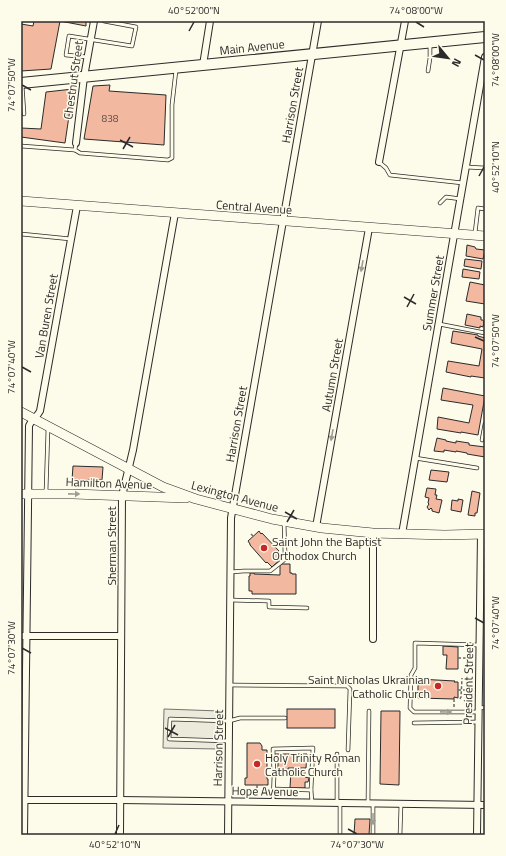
<svg xmlns="http://www.w3.org/2000/svg" width="506" height="856" viewBox="0 0 506 856" font-family="'Titillium Web',sans-serif">
<style>
.parking{fill:#eceadb;stroke:#74746e}
.building{fill:#f2b8a0;stroke:#2b2b2b}
.lines{fill:none;stroke-linecap:round;stroke-linejoin:round}
.lane-casing{stroke:#2b2b2b;stroke-width:4.5}
.street-casing{stroke:#2b2b2b;stroke-width:8}
.secondary-casing{stroke:#2b2b2b;stroke-width:10}
.primary-casing{stroke:#2b2b2b;stroke-width:12}
.path{stroke:#6a6964;stroke-width:1.5;stroke-dasharray:3 2;stroke-linecap:butt}
.lane{stroke:#fdfbea;stroke-width:3}
.street{stroke:#fdfbea;stroke-width:6}
.secondary{stroke:#fdfbea;stroke-width:9}
.primary{stroke:#fdfbea;stroke-width:10}
.oneway{fill:#9e9d94}
.ticks{fill:none;stroke:#2b2b2b;stroke-width:1.5}
.poi-dot{fill:#c62828;stroke:#fdfbea;stroke-width:1.5}
.labels{text-anchor:middle;dominant-baseline:central;stroke-width:3;stroke-linejoin:round;paint-order:stroke}
.number-label{font-size:10px;fill:#5d4e48}
.street-label{font-size:12px;fill:#2b2b2b;stroke:#fdfbea}
.poi-label{font-size:12px;fill:#2b2b2b;stroke:#fdfbea;text-anchor:start}
.neatline{fill:none;stroke:#2b2b2b;stroke-width:1.5}
.ticks-label{font-size:10px;text-anchor:middle;fill:#2b2b2b}
</style>
<rect width="100%" height="100%" fill="#fdfbea"/>
<path class="parking" d="M164,709L220,711L219,749L163,748Z"/>
<g class="building">
<path d="M34,21H86V26L60,21L51,69L21,71V24L33,26Z"/>
<path d="M110,85L109,91L166,95L164,145L84,139L93,86Z"/>
<path d="M73,89L65,143L21,137V128L41,129L46,92Z"/>
<path d="M467,245L475,247L476,249L485,250L483,259L466,256Z"/>
<path d="M465,259L482,261L481,269L464,266Z"/>
<path d="M463,269L480,272L479,279L462,277Z"/>
<path d="M470,282L485,285V304L466,301Z"/>
<path d="M467,314L481,317V320H483L484,322L483,327L480,326V328L465,325Z"/>
<path d="M453,331L478,335V336L485,338V378L471,376V377L446,372L448,361L479,366L482,349L451,343Z"/>
<path d="M443,388L485,396L478,435L461,432V433L437,429L438,417L469,423L473,405L441,400Z"/>
<path d="M437,438L446,440V441L456,443V441L469,443V445L485,447V457L467,454V453L456,451V452L444,450V452L434,451Z"/>
<path d="M73,466L103,467L102,480H72Z"/>
<path d="M431,470L449,472L447,482L429,480Z"/>
<path d="M427,488L436,489L435,495H437L436,499L442,500L439,513L432,511V509L431,508L429,510L427,507L429,504L428,503L429,498L425,497Z"/>
<path d="M472,491L480,493L477,513H475V516L468,515Z"/>
<path d="M458,499L463,500L461,512L451,510L452,500L458,501Z"/>
<path d="M259,531L261,534L262,533L279,551L278,552L283,557L272,567L267,562L266,563L250,545V544L248,541Z"/>
<path d="M280,564H290V573H292V574H296V594H252V591H249V576H250V573H254V574L280,575Z"/>
<path d="M443,646L458,647V669H446L447,655H443Z"/>
<path d="M418,679L455,681L454,682H458V698L454,697V699L418,698Z"/>
<rect x="287" y="709" width="48" height="19"/>
<path d="M381,711H400L399,785L380,784Z"/>
<path d="M247,743H260L262,746V750H267V779H268V785H245V778H247Z"/>
<path d="M275,754H307L306,768H288V775H278V761H275Z"/>
<path d="M291,770H305V777L309,778L308,782H305V788H290Z"/>
<path d="M355,819H370L369,835H354Z"/>
</g>
<g class="lines">
<g class="lane-casing">
<g id="lane">
<path d="M87,57L66,55L69,36L132,46L136,27L104,21"/>
<path d="M428,71L430,58V44"/>
<path d="M22,85L24,114"/>
<path d="M76,143L75,150L80,153L168,160L172,158V105L176,70"/>
<path d="M21,146L75,150"/>
<path d="M379,162L386,168L390,175L463,183"/>
<path d="M466,167L485,168"/>
<path d="M440,203L446,197L461,199"/>
<path d="M475,233L478,208L485,209"/>
<path d="M21,234L71,239"/>
<path d="M439,324L485,333"/>
<path d="M482,440L485,424"/>
<path d="M415,458L477,468"/>
<path d="M46,492L48,428"/>
<path d="M230,572L244,571H270L284,560L285,553L284,522"/>
<path d="M230,600L269,601V607L307,608"/>
<path d="M229,685L347,686L350,689L348,750"/>
<path d="M478,707L485,708"/>
<path d="M478,712H414L410,708L411,675L415,668V643L479,645"/>
<path d="M414,723L478,722"/>
<path d="M229,741L169,739L170,719L229,721L240,718H285"/>
<path d="M337,754V803"/>
<path d="M274,789L311,790"/>
<path d="M273,802L274,776L273,749L313,748L311,790L312,803"/>
<path d="M340,803V835"/>
<path d="M368,803L369,711"/>
<path d="M373,803V835"/>
<path d="M400,835L401,804"/>
</g>
</g>
<g class="street-casing">
<g id="street">
<path d="M203,65L210,21"/>
<path d="M76,143L84,77L94,21"/>
<path d="M379,162L405,21"/>
<path d="M316,527L369,228"/>
<path d="M402,534L485,57"/>
<path d="M21,636H121"/>
<path d="M373,639V533"/>
<path d="M21,800H120L485,805"/>
<path d="M24,835L29,426C31,420 37,417 40,411L77,206"/>
<path d="M120,835L122,496L133,450L175,213"/>
<path d="M228,835L231,518L318,21"/>
<path d="M477,835L481,534"/>
</g>
</g>
<g class="secondary-casing">
<g id="secondary">
<path d="M21,201L485,236"/>
<path d="M21,412L163,487L196,499L272,519L322,528L373,533L445,535L485,534"/>
<path d="M21,494H73L186,498"/>
</g>
</g>
<g class="primary-casing">
<path id="primary" d="M21,83C176,68 330,52 485,37"/>
</g>
<g class="path">
<path d="M251,534L253,536"/>
<path d="M458,658H472"/>
<path d="M458,690H473"/>
<path d="M454,699V707"/>
<path d="M460,699L461,697L462,678"/>
<path d="M257,785V792"/>
</g>
<use href="#lane" class="lane"/>
<use href="#street" class="street"/>
<use href="#secondary" class="secondary"/>
<use href="#primary" class="primary"/>
</g>
<defs><path id="oneway-solid" d="M-6-.8H1V-3.2L6.5 0L1 3.2V.8H-6Z"/></defs>
<g class="oneway">
<use href="#oneway-solid" transform="translate(362 266) rotate(100)"/>
<use href="#oneway-solid" transform="translate(332 435) rotate(100)"/>
<use href="#oneway-solid" transform="translate(74 494) rotate(1)"/>
<use href="#oneway-solid" transform="translate(446 712) rotate(1)"/>
<use href="#oneway-solid" transform="translate(373 819) rotate(90)"/>
</g>
<path class="ticks" d="M416,22L424,27M189,31L194,22M475,55L484,60M22,85L31,90M120,140L133,147M123,149L130,137M479,176L484,167M404,297L416,304M407,307L414,294M475,337L484,341M22,367L31,372M285,512L297,519M287,522L294,510M475,618L484,623M22,648L31,653M165,728L178,735M168,737L175,725M348,829L357,834M115,834L119,825"/>
<g class="poi-dot">
<circle cx="264" cy="548" r="4"/>
<circle cx="438" cy="686" r="4"/>
<circle cx="257" cy="764" r="4"/>
</g>
<g class="labels">
<g class="number-label">
<text x="110" y="118">838</text>
</g>
<g class="street-label">
<text transform="translate(252 47) rotate(-6)">Main Avenue</text>
<text transform="translate(73 80) rotate(-82)">Chestnut Street</text>
<text transform="translate(292 105) rotate(-80)">Harrison Street</text>
<text transform="translate(254 207) rotate(4)">Central Avenue</text>
<text transform="translate(433 293) rotate(-80)">Summer Street</text>
<text transform="translate(46 316) rotate(-80)">Van Buren Street</text>
<text transform="translate(332 375) rotate(-80)">Autumn Street</text>
<text transform="translate(236 424) rotate(-80)">Harrison Street</text>
<text transform="translate(109 483) rotate(2)">Hamilton Avenue</text>
<text transform="translate(235 496) rotate(15)">Lexington Avenue</text>
<text transform="translate(111 546) rotate(-90)">Sherman Street</text>
<text transform="translate(468 684) rotate(-89)">President Street</text>
<text transform="translate(218 748) rotate(-89)">Harrison Street</text>
<text transform="translate(265 791) rotate(1)">Hope Avenue</text>
</g>
<g class="poi-label">
<text x="272" y="541">Saint John the Baptist<tspan x="272" dy="14">Orthodox Church</tspan></text>
<text x="430" y="679" text-anchor="end">Saint Nicholas Ukrainian<tspan x="430" dy="14">Catholic Church</tspan></text>
<text x="265" y="757">Holy Trinity Roman<tspan x="265" dy="14">Catholic Church</tspan></text>
</g>
</g>
<rect width="506" height="856" fill="none" stroke="#fdfbea" stroke-width="44"/>
<g transform="translate(448 58) rotate(119)" stroke="#fdfbea" stroke-width="3" paint-order="stroke">
<path d="M0-3L7 15L0 10L-7 15Z" fill="#2b2b2b"/>
<text y="-6" font-size="11" font-weight="bold" text-anchor="middle" fill="#2b2b2b">N</text>
</g>
<rect x="22" y="22" width="462" height="812" class="neatline"/>
<g class="ticks-label">
<text x="194" y="14">40°52'00"N</text>
<text x="416" y="14">74°08'00"W</text>
<text transform="translate(495 60) rotate(-90)" y="4">74°08'00"W</text>
<text transform="translate(11 85) rotate(-90)" y="4">74°07'50"W</text>
<text transform="translate(495 167) rotate(-90)" y="4">40°52'10"N</text>
<text transform="translate(495 341) rotate(-90)" y="4">74°07'50"W</text>
<text transform="translate(11 367) rotate(-90)" y="4">74°07'40"W</text>
<text transform="translate(495 623) rotate(-90)" y="4">74°07'40"W</text>
<text transform="translate(11 648) rotate(-90)" y="4">74°07'30"W</text>
<text x="115" y="848">40°52'10"N</text>
<text x="357" y="848">74°07'30"W</text>
</g>
</svg>
